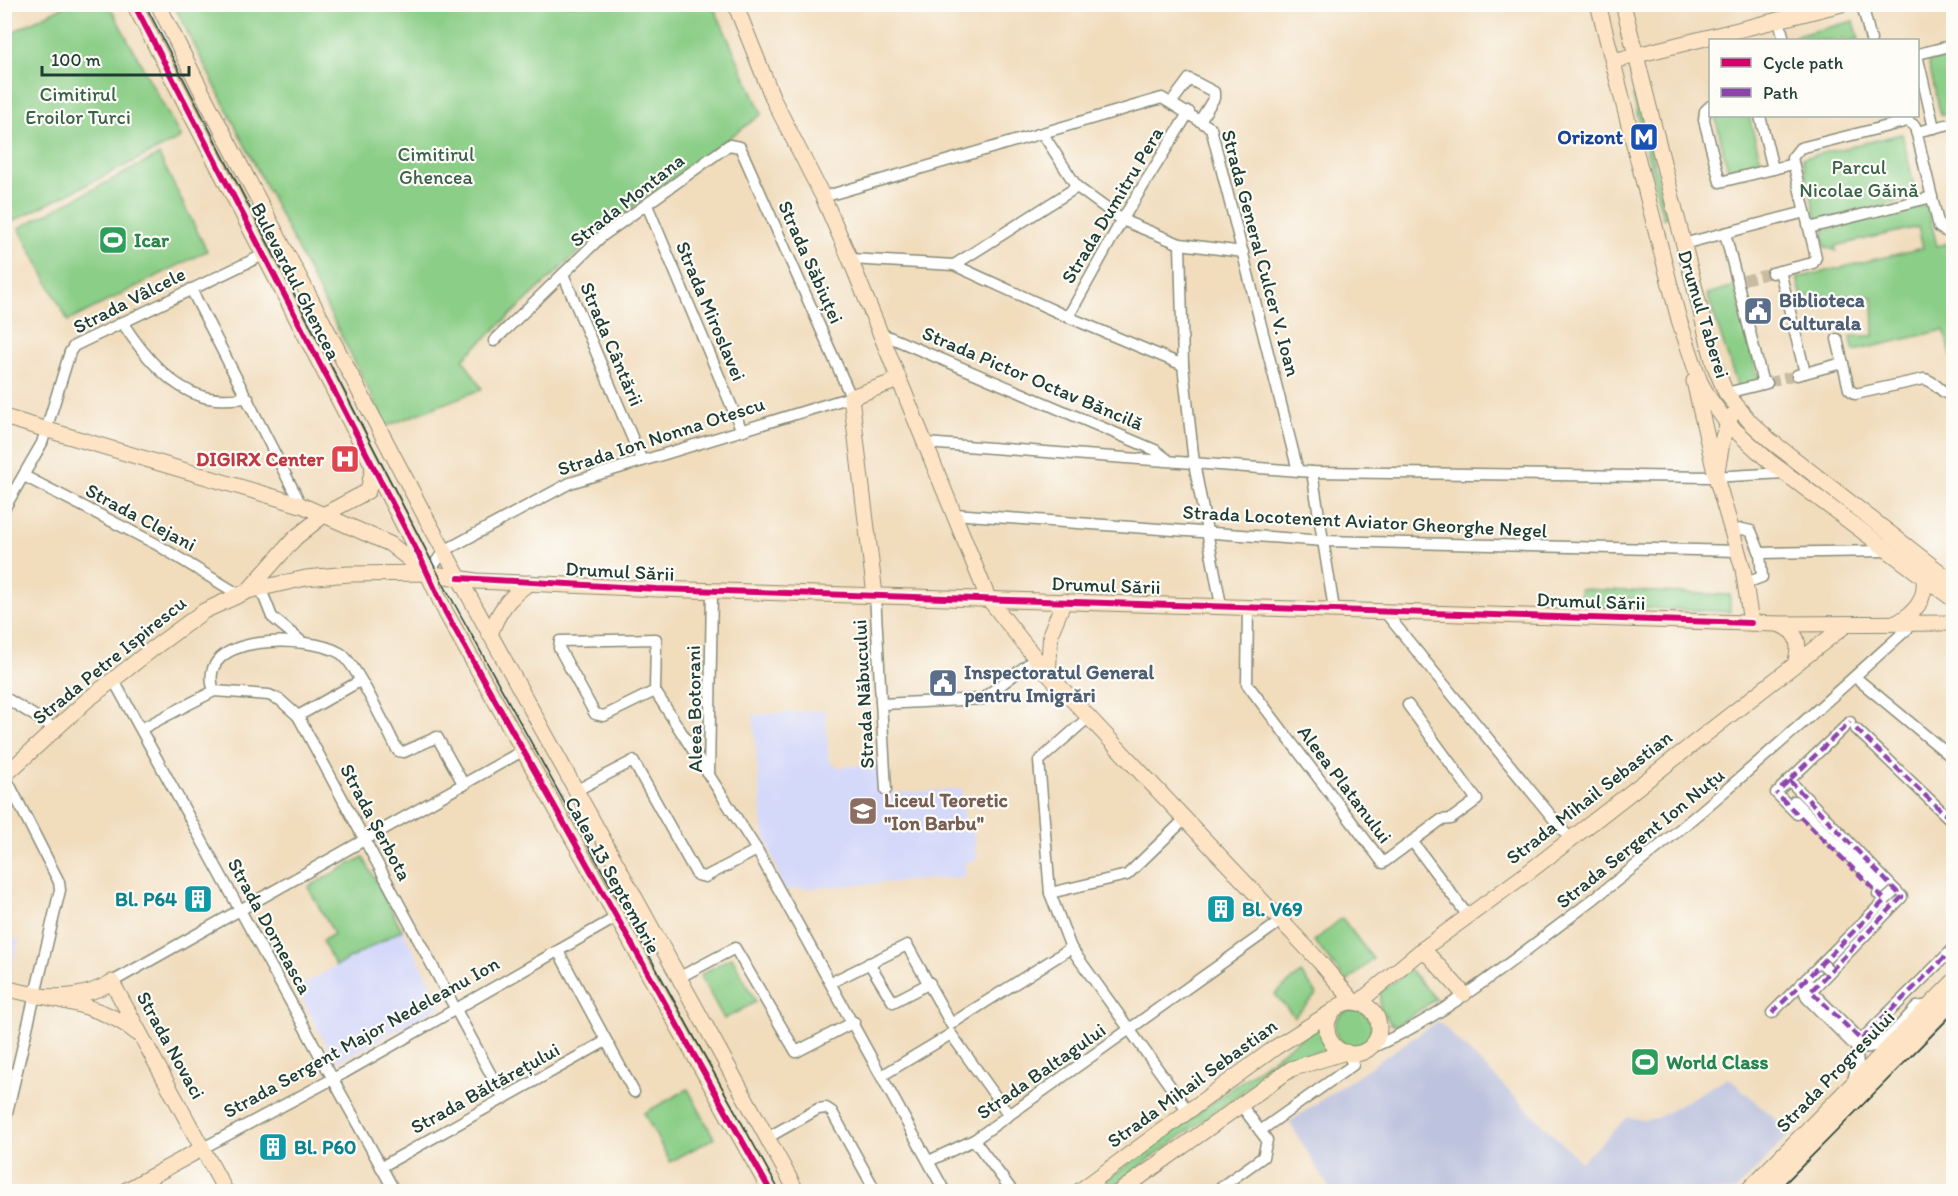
<svg xmlns="http://www.w3.org/2000/svg" width="1958" height="1196" viewBox="0 0 1958 1196" font-family="Itim,sans-serif">
<style>
.built{fill:#d4d8f9}
.industrial{fill:#bdc3de}
.green{fill:#8bce87;stroke:#55865e;stroke-width:1.5}
.lines{fill:none;stroke-linecap:round;stroke-linejoin:round}
.street-tunnel{stroke:#c7bca1;stroke-width:10;stroke-dasharray:10 5;stroke-linecap:butt}
.street-casing{stroke:#888c78;stroke-width:13}
.secondary-casing{stroke:#888c78;stroke-width:17}
.street{stroke:#fff;stroke-width:10}
.secondary{stroke:#fee4c5;stroke-width:15}
.tram{stroke:#1f3d34;stroke-width:1.5}
.street-bridge-casing{stroke:#888c78;stroke-width:13;stroke-linecap:butt}
.street-bridge{stroke:#fff;stroke-width:10}
.quiet{stroke:#8e44ad;stroke-width:4.5;stroke-dasharray:9 4.5;stroke-linecap:butt}
.cycleway-casing{stroke:#fdfcf7;stroke-width:10}
.cycleway{stroke:#d6006c;stroke-width:6}
.labels{text-anchor:middle;dominant-baseline:central;stroke-width:4.5;stroke-linejoin:round;paint-order:stroke}
.park-label{font-size:20px;fill:#3a6149;stroke:#fdfcf7}
.transit-label{font-size:20px;font-weight:bold;fill:#164399;stroke:#fdfcf7;text-anchor:end}
.street-label{font-size:20px;fill:#1f3d34;stroke:#fdfcf7}
.leisure-label{font-size:20px;font-weight:bold;fill:#27864d;stroke:#fdfcf7;text-anchor:start}
.service-label{font-size:20px;font-weight:bold;fill:#4e5e75;stroke:#fdfcf7;text-anchor:start}
.health-label{font-size:20px;font-weight:bold;fill:#be3a42;stroke:#fdfcf7;text-anchor:end}
.education-label{font-size:20px;font-weight:bold;fill:#785e54;stroke:#fdfcf7;text-anchor:start}
.culture-label{font-size:20px;font-weight:bold;fill:#0d838f;stroke:#fdfcf7;text-anchor:start}
</style>
<rect width="100%" height="100%" fill="#fdfcf7"/>
<filter id="ink" filterUnits="userSpaceOnUse"><feTurbulence type="fractalNoise" baseFrequency=".0167" numOctaves="2"/><feDisplacementMap in="SourceGraphic" scale="12" xChannelSelector="R" yChannelSelector="G"/><feConvolveMatrix kernelMatrix="1 2 1 2 8 2 1 2 1" color-interpolation-filters="sRGB"/></filter>
<filter id="wash" filterUnits="userSpaceOnUse"><feTurbulence type="fractalNoise" baseFrequency=".008" numOctaves="4" result="noise"/><feDisplacementMap in="SourceGraphic" scale="24" xChannelSelector="R" yChannelSelector="G"/><feGaussianBlur stdDeviation="1.35" result="paint"/><feColorMatrix in="noise" values="0 0 0 0 0 0 0 0 0 0 0 0 0 0 0 0 0 1.4 0 .05"/><feComposite in="paint" operator="in"/></filter>
<g filter="url(#wash)">
<rect width="100%" height="100%" fill="#f1dcbc"/>
<g class="built">
<path d="M825,710L829,762L839,767L879,764L881,794L962,789L965,831L974,830L977,860L965,862L966,877L784,890L763,829L753,715Z"/>
<path d="M363,857L443,1005L336,1063L296,988L336,966L322,941L334,934L308,887Z"/>
<path d="M4,936L19,940L11,970L5,968Z"/>
</g>
<path class="industrial" d="M1438,1021L1581,1162L1628,1117L1643,1120L1657,1118L1728,1077L1791,1133L1735,1191H1623L1617,1185L1611,1192L1331,1191L1289,1122Z"/>
<g class="green">
<path d="M66,5H109L181,138L5,225V36Z"/>
<path d="M174,5H713L762,114L603,229L463,359L482,389L387,426Z"/>
<path d="M1854,21L1859,40H1797L1795,36Z"/>
<path d="M1953,55V112L1941,115L1928,62Z"/>
<path d="M1633,96H1637L1668,217L1663,218Z"/>
<path d="M1715,116H1749L1761,161L1728,170Z"/>
<path d="M1902,134L1917,198L1817,222L1802,158Z"/>
<path d="M159,155L207,251L68,321L19,228Z"/>
<path d="M1927,205L1937,246L1953,242V361L1944,330L1854,351L1850,336H1874L1873,297H1802L1797,278L1923,248L1918,227L1835,246L1836,251L1824,246V230Z"/>
<path d="M1735,286L1759,382L1738,388L1707,294Z"/>
<path d="M1580,589L1730,595V612L1630,607V599H1617V607H1580Z"/>
<path d="M363,857L402,930L336,966L322,941L334,934L308,887Z"/>
<path d="M1342,918L1373,959L1347,982L1314,941Z"/>
<path d="M732,957L756,1002L724,1019L700,975Z"/>
<path d="M1410,970L1436,999L1397,1025L1391,1024L1380,1007V992Z"/>
<path d="M1301,973L1317,994L1294,1017L1275,994Z"/>
<circle cx="1353" cy="1028" r="18"/>
<path d="M1317,1026L1322,1027L1327,1050L1294,1057L1279,1065L1106,1191L1090,1192Z"/>
<path d="M688,1089L714,1138L670,1162L644,1113Z"/>
</g>
</g>
<g filter="url(#ink)">
<g class="lines">
<g class="street-tunnel">
<path d="M1744,280L1772,273"/>
<path d="M1769,382L1797,375"/>
</g>
<g class="street-casing">
<g id="street">
<path d="M1862,4L1871,40"/>
<path d="M1779,20L1784,40"/>
<path d="M1918,54L1954,45"/>
<path d="M1918,59L1934,128"/>
<path d="M1172,102L1189,79L1214,92V98L1201,119"/>
<path d="M1710,106L1705,111L1704,120L1720,182L1793,164"/>
<path d="M1760,116L1773,169"/>
<path d="M1916,132L1954,123"/>
<path d="M1043,134L1077,187L1122,220L1180,244L1243,252"/>
<path d="M823,197L1162,98L1211,128L1298,471"/>
<path d="M647,205L742,431"/>
<path d="M1809,228L1932,197"/>
<path d="M1725,233L1763,384"/>
<path d="M1180,244L1183,365L1194,463L1221,605"/>
<path d="M1683,244L1805,212"/>
<path d="M850,259L954,265L1068,317L1183,365"/>
<path d="M954,265L1077,187"/>
<path d="M1780,271L1805,373"/>
<path d="M1772,273L1813,263L1816,257L1792,158L1800,148L1908,121L1915,126L1939,227L1945,231L1954,229"/>
<path d="M563,274L642,461"/>
<path d="M191,289L301,505"/>
<path d="M1068,317L1122,220L1189,112"/>
<path d="M122,322C140,350 168,386 201,396C216,401 233,399 248,398"/>
<path d="M880,333L1155,450L1168,460"/>
<path d="M1837,339L1849,389L1855,394L1924,379C1937,381 1941,395 1954,396"/>
<path d="M1797,375L1843,363"/>
<path d="M1726,393L1767,383"/>
<path d="M925,443L1312,472L1712,477L1784,473"/>
<path d="M1312,472L1334,609"/>
<path d="M24,476L156,544L238,594"/>
<path d="M4,509L42,443L70,352L74,346L263,255"/>
<path d="M954,514L1324,541L1738,551"/>
<path d="M1733,531L1742,529L1751,531L1760,553L1762,577L1746,583"/>
<path d="M1760,553L1888,551"/>
<path d="M428,573L444,551L570,483L851,397L740,147L729,145L601,237L494,341"/>
<path d="M260,587L272,617L302,642"/>
<path d="M875,595L886,790"/>
<path d="M1248,606L1247,684L1383,863L1441,820L1451,819L1477,800L1408,705"/>
<path d="M1384,611L1570,839"/>
<path d="M1855,677L1954,759"/>
<path d="M113,679L395,1192"/>
<path d="M214,691C193,632 310,635 340,653C355,661 388,732 398,751L404,752L437,737L464,785"/>
<path d="M655,691L604,716L595,714L559,648L560,641L656,639L655,691L757,850L945,1192"/>
<path d="M4,697L56,729"/>
<path d="M882,704L982,699L1035,659"/>
<path d="M298,716L360,681"/>
<path d="M1090,716L1039,761L1050,893L1071,948L1188,1111"/>
<path d="M141,729L214,691L269,695L280,700L298,716L504,1099"/>
<path d="M1856,729L1954,823"/>
<path d="M709,776L712,591"/>
<path d="M1789,780L1902,897L1811,991L1861,1040L1954,948"/>
<path d="M1781,788L1850,722"/>
<path d="M577,790L633,761L697,875L705,877L757,850"/>
<path d="M1776,793L1797,814"/>
<path d="M1794,801L1889,896L1891,903"/>
<path d="M1412,841L1468,916"/>
<path d="M1050,893L1127,875L1185,819"/>
<path d="M558,951L634,1092"/>
<path d="M869,963L893,1002L930,983"/>
<path d="M678,978L735,948L796,1052L854,1022"/>
<path d="M112,982L524,750"/>
<path d="M832,982L907,945L951,1024"/>
<path d="M1811,985L1805,993L1807,998L1856,1047L1858,1064L1853,1080"/>
<path d="M1772,1013L1885,900L1878,894"/>
<path d="M951,1024L1071,948"/>
<path d="M951,1034L1009,1115"/>
<path d="M1856,1047C1882,1053 1900,1024 1917,1007L1929,1005"/>
<path d="M1366,1050C1434,1022 1495,974 1553,930C1680,835 1796,729 1914,623"/>
<path d="M883,1075L951,1034"/>
<path d="M4,1125L60,890L59,882L5,776"/>
<path d="M1260,1131L1353,1065L1348,1053"/>
<path d="M767,1138L818,1109L826,1108L832,1112L876,1192"/>
<path d="M974,1140L1013,1192"/>
<path d="M203,1148L344,1073L617,917"/>
<path d="M929,1161L974,1140L1281,921"/>
<path d="M381,1167L606,1041"/>
<path d="M1214,1192L1263,1157L1267,1140L1241,1105"/>
</g>
</g>
<g class="secondary-casing">
<g id="secondary">
<path d="M134,4L420,557L446,613L771,1192"/>
<path d="M158,4L206,100L425,516L797,1192"/>
<path d="M735,4L774,101L823,197L850,259L988,598L1048,674L1319,961L1354,1002"/>
<path d="M1598,4L1679,320L1700,382L1709,398L1727,423L1769,461L1954,600"/>
<path d="M1623,4L1714,364L1726,393L1751,423L1771,441L1954,583"/>
<path d="M1613,61L1842,4"/>
<path d="M1694,381L1716,477L1743,569L1751,623"/>
<path d="M4,417L301,505L390,544L423,570"/>
<path d="M1717,471L1723,437L1731,416"/>
<path d="M248,591L295,538L325,514L368,491L373,467"/>
<path d="M875,595L851,397L899,380"/>
<path d="M1897,623C1915,612 1926,601 1924,578"/>
<path d="M1778,624C1797,631 1801,642 1796,661"/>
<path d="M490,635C498,611 509,597 529,583"/>
<path d="M1048,674L1051,632L1064,601"/>
<path d="M4,776L86,701L155,647L204,611L248,591L306,578L349,574L428,573L476,581L657,589L1778,624L1954,623"/>
<path d="M1423,949L1464,994"/>
<path d="M4,988C48,999 102,1003 137,1033"/>
<path d="M35,996C65,998 86,997 112,982L226,1192"/>
<circle cx="1353" cy="1028" r="26"/>
<path d="M1358,1003L1423,949L1530,871L1847,624"/>
<path d="M123,1192L203,1148"/>
<path d="M1078,1192L1276,1047L1333,1011"/>
<path d="M1119,1192L1291,1069L1346,1052"/>
<path d="M1746,1192L1954,981"/>
<path d="M1766,1192L1954,1000"/>
</g>
</g>
<use href="#street" class="street"/>
<use href="#secondary" class="secondary"/>
<g class="tram">
<path d="M145,4L444,585L780,1192"/>
<path d="M1776,1192L1954,1013"/>
</g>
<g class="street-bridge-casing">
<g id="street-bridge">
<path d="M1885,900L1895,891"/>
<path d="M1822,964L1830,971"/>
</g>
</g>
<use href="#street-bridge" class="street-bridge"/>
<g class="quiet">
<path d="M1856,729L1954,823"/>
<path d="M1789,780L1902,897L1811,991L1861,1040L1954,948"/>
<path d="M1781,788L1850,722"/>
<path d="M1772,1013L1885,900L1776,793"/>
</g>
<g class="cycleway-casing">
<g id="cycleway">
<path d="M134,4L420,557L446,613L771,1192"/>
<path d="M459,578L657,589L1751,623"/>
</g>
</g>
<use href="#cycleway" class="cycleway"/>
</g>
</g>
<defs>
<g id="metro-square" transform="scale(1.5)"><rect x="-9" y="-9" width="18" height="18" rx="4" fill="#1a4fb4" stroke="#fdfcf7"/><path d="M-5.5 5V-5H-3L0 0L3-5H5.5V5H3V-.5L0 4L-3-.5V5Z" fill="#fff"/></g>
<g id="stadium-square" transform="scale(1.5)"><rect x="-9" y="-9" width="18" height="18" rx="4" fill="#2e9e5b" stroke="#fdfcf7"/><path d="M0-5a6.5 5 0 1 0 0 10a6.5 5 0 1 0 0-10ZM-3.5-1.8h7v3.6h-7Z" fill="#fff"/></g>
<g id="civic-square" transform="scale(1.5)"><rect x="-9" y="-9" width="18" height="18" rx="4" fill="#5c6f8a" stroke="#fdfcf7"/><path d="M-.6-6.5H3V-4.5H.6V-3L4-1V1h2V6H-6V1h2V-1L-.6-3ZM-1.2 2.5V6h2.4V2.5Z" fill="#fff"/></g>
<g id="hospital-square" transform="scale(1.5)"><rect x="-9" y="-9" width="18" height="18" rx="4" fill="#e0444e" stroke="#fdfcf7"/><path d="M-5-5h3v3.5h4V-5h3V5h-3V1.5h-4V5h-3Z" fill="#fff"/></g>
<g id="school-square" transform="scale(1.5)"><rect x="-9" y="-9" width="18" height="18" rx="4" fill="#8d6e63" stroke="#fdfcf7"/><path d="M0-5L7-2L0 1L-7-2ZM-4 1L0 2.5L4 1V4Q0 6-4 4Z" fill="#fff"/></g>
<g id="building-square" transform="scale(1.5)"><rect x="-9" y="-9" width="18" height="18" rx="4" fill="#0f9aa8" stroke="#fdfcf7"/><path d="M-4-6H4V6H1V3H-1V6H-4ZM-2.5-4.3h1.7v1.8h-1.7ZM.8-4.3h1.7v1.8H.8ZM-2.5-1h1.7V.8h-1.7ZM.8-1h1.7V.8H.8Z" fill="#fff"/></g>
</defs>
<g fill-rule="evenodd">
<use href="#metro-square" x="1644" y="137"/>
<use href="#stadium-square" x="113" y="240"/>
<use href="#civic-square" x="1758" y="311"/>
<use href="#hospital-square" x="345" y="459"/>
<use href="#civic-square" x="943" y="683"/>
<use href="#school-square" x="863" y="811"/>
<use href="#building-square" x="198" y="899"/>
<use href="#building-square" x="1221" y="909"/>
<use href="#stadium-square" x="1645" y="1062"/>
<use href="#building-square" x="273" y="1147"/>
</g>
<g class="labels">
<g class="park-label">
<text x="78" y="94">Cimitirul<tspan x="78" dy="23">Eroilor Turci</tspan></text>
<text x="436" y="154">Cimitirul<tspan x="436" dy="23">Ghencea</tspan></text>
<text x="1859" y="167">Parcul<tspan x="1859" dy="23">Nicolae Găină</tspan></text>
</g>
<g class="transit-label">
<text x="1623" y="137">Orizont</text>
</g>
<g class="street-label">
<text transform="translate(627 200) rotate(-38)">Strada Montana</text>
<text transform="translate(1112 205) rotate(-59)">Strada Dumitru Pera</text>
<text transform="translate(1261 253) rotate(75)">Strada General Culcer V. Ioan</text>
<text transform="translate(811 262) rotate(66)">Strada Săbiuței</text>
<text transform="translate(296 281) rotate(63)">Bulevardul Ghencea</text>
<text transform="translate(129 300) rotate(-27)">Strada Vâlcele</text>
<text transform="translate(711 311) rotate(67)">Strada Miroslavei</text>
<text transform="translate(1704 314) rotate(73)">Drumul Taberei</text>
<text transform="translate(612 344) rotate(67)">Strada Cântării</text>
<text transform="translate(1033 378) rotate(23)">Strada Pictor Octav Băncilă</text>
<text transform="translate(661 436) rotate(-18)">Strada Ion Nonna Otescu</text>
<text transform="translate(141 517) rotate(28)">Strada Clejani</text>
<text transform="translate(1365 521) rotate(3)">Strada Locotenent Aviator Gheorghe Negel</text>
<text transform="translate(620 571) rotate(3)">Drumul Sării</text>
<text transform="translate(1106 585) rotate(2)">Drumul Sării</text>
<text transform="translate(1591 601) rotate(2)">Drumul Sării</text>
<text transform="translate(109 660) rotate(-39)">Strada Petre Ispirescu</text>
<text transform="translate(863 694) rotate(-93)">Strada Năbucului</text>
<text transform="translate(694 709) rotate(-91)">Aleea Botorani</text>
<text transform="translate(1345 784) rotate(53)">Aleea Platanului</text>
<text transform="translate(1589 797) rotate(-38)">Strada Mihail Sebastian</text>
<text transform="translate(376 822) rotate(62)">Strada Șerbota</text>
<text transform="translate(1640 838) rotate(-39)">Strada Sergent Ion Nuțu</text>
<text transform="translate(613 875) rotate(61)">Calea 13 Septembrie</text>
<text transform="translate(270 926) rotate(61)">Strada Dorneasca</text>
<text transform="translate(361 1037) rotate(-29)">Strada Sergent Major Nedeleanu Ion</text>
<text transform="translate(171 1045) rotate(61)">Strada Novaci</text>
<text transform="translate(1041 1071) rotate(-35)">Strada Baltagului</text>
<text transform="translate(1835 1071) rotate(-46)">Strada Progresului</text>
<text transform="translate(1192 1083) rotate(-36)">Strada Mihail Sebastian</text>
<text transform="translate(485 1088) rotate(-29)">Strada Băltărețului</text>
</g>
<g class="leisure-label">
<text x="134" y="240">Icar</text>
<text x="1666" y="1062">World Class</text>
</g>
<g class="service-label">
<text x="1779" y="300">Biblioteca<tspan x="1779" dy="23">Culturala</tspan></text>
<text x="964" y="672">Inspectoratul General<tspan x="964" dy="23">pentru Imigrări</tspan></text>
</g>
<g class="health-label">
<text x="324" y="459">DIGIRX Center</text>
</g>
<g class="education-label">
<text x="884" y="800">Liceul Teoretic<tspan x="884" dy="23">"Ion Barbu"</tspan></text>
</g>
<g class="culture-label">
<text x="177" y="899" text-anchor="end">Bl. P64</text>
<text x="1242" y="909">Bl. V69</text>
<text x="294" y="1147">Bl. P60</text>
</g>
</g>
<rect width="1958" height="1196" fill="none" stroke="#fdfcf7" stroke-width="24"/>
<rect x="1709" y="39" width="210" height="78" fill="#fdfcf7" stroke="#a4b0a9" stroke-width="1.5"/>
<rect x="1721" y="58" width="30" height="9" fill="#d6006c" stroke="#a4b0a9" stroke-width="1.5"/>
<text x="1763" y="69" font-size="18" fill="#1f3d34">Cycle path</text>
<rect x="1721" y="88" width="30" height="9" fill="#8e44ad" stroke="#a4b0a9" stroke-width="1.5"/>
<text x="1763" y="99" font-size="18" fill="#1f3d34">Path</text>
<path d="M42 66v9h147v-9" fill="none" stroke="#1f3d34" stroke-width="3"/>
<text x="51" y="66" font-size="18" fill="#1f3d34" stroke="#fdfcf7" stroke-width="4.5" paint-order="stroke">100 m</text>
</svg>
